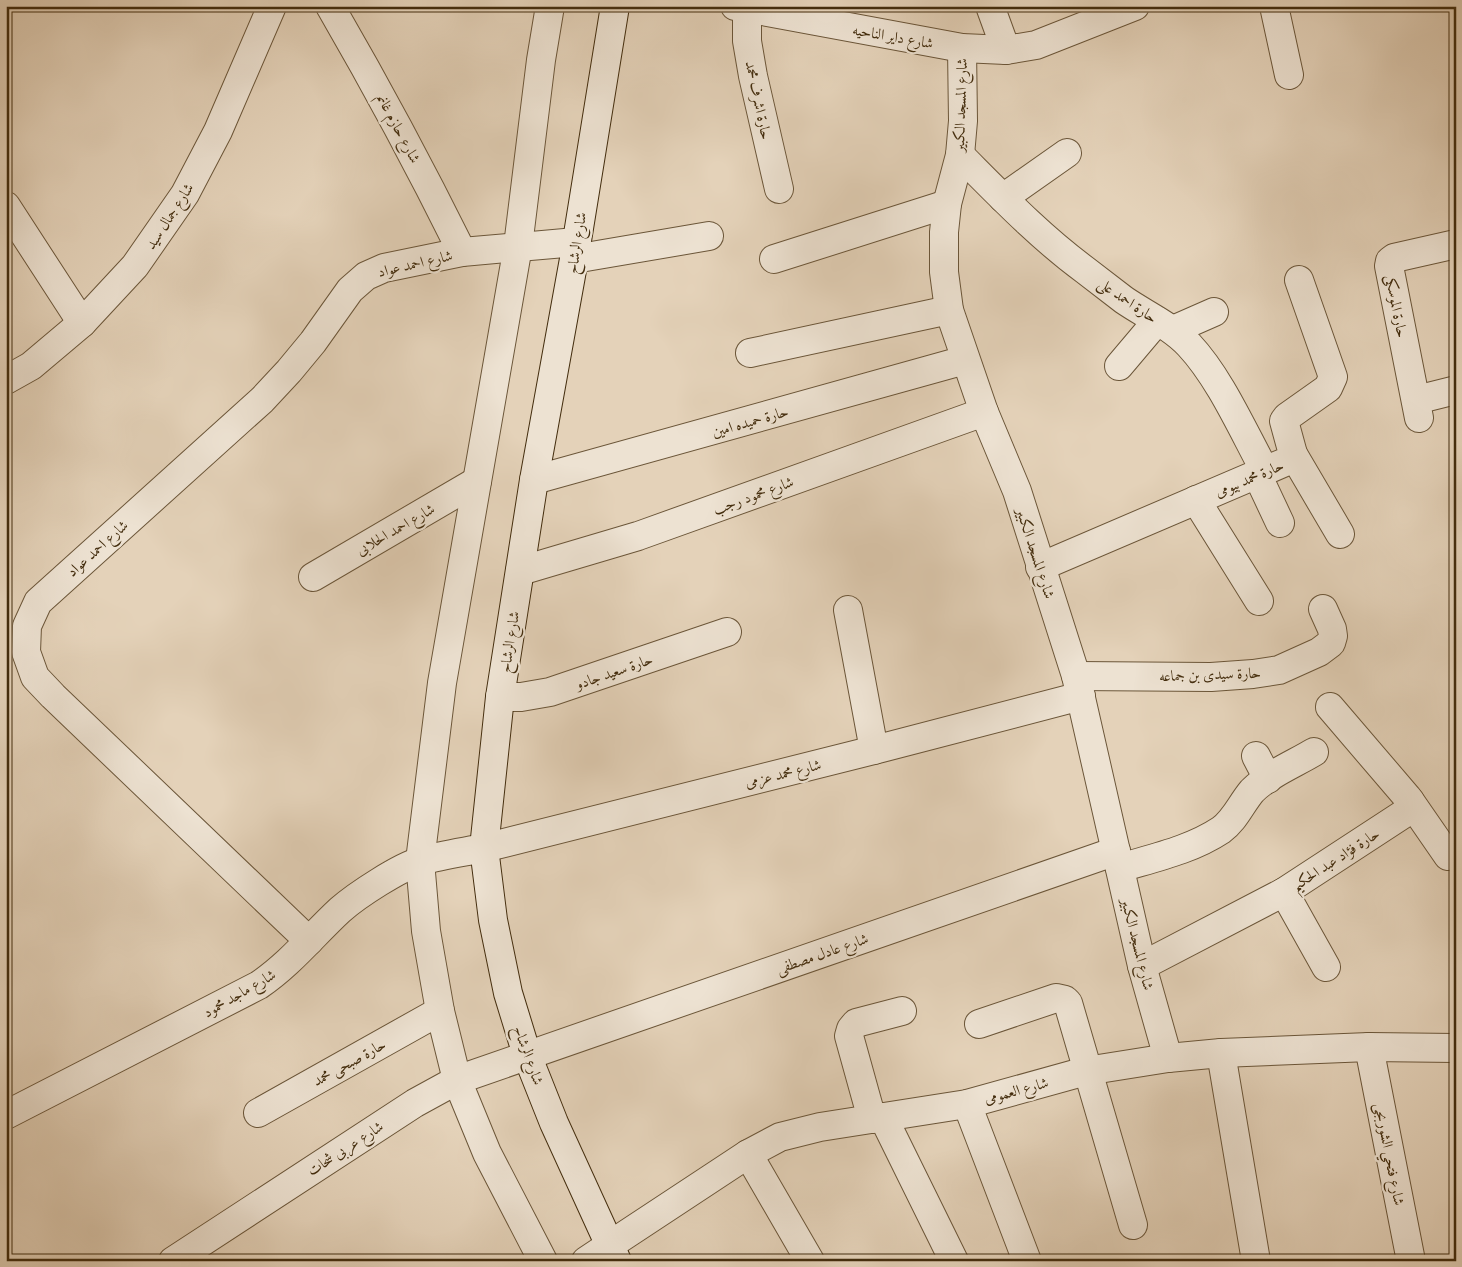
<svg xmlns="http://www.w3.org/2000/svg" width="1462" height="1267" viewBox="0 0 1462 1267" font-family="'Gentium Book Plus',Amiri,serif">
<style>
.lines{fill:none;stroke-linecap:round;stroke-linejoin:round}
.minor-casing{stroke:#6b5639;stroke-width:30}
.tertiary-casing{stroke:#6b5639;stroke-width:30}
.secondary-casing{stroke:#432d0e;stroke-width:30}
.path{stroke:#432d0e;stroke-width:3;stroke-dasharray:1 2.5;stroke-linecap:butt}
.minor{stroke:#ede2d2;stroke-width:28}
.tertiary{stroke:#ede2d2;stroke-width:28}
.secondary{stroke:#ede2d2;stroke-width:28}
.labels{text-anchor:middle;dominant-baseline:central;stroke-width:4.5;stroke-linejoin:round;paint-order:stroke}
.street-label{font-size:15px;fill:#432d0e;stroke:#ede2d2}
</style>
<rect width="100%" height="100%" fill="#e4d2b9"/>
<filter id="stains"><feTurbulence type="fractalNoise" baseFrequency=".004" numOctaves="4"/><feColorMatrix values="0 0 0 0 .2 0 0 0 0 .09 0 0 0 0 .02 0 0 0 .5 -.17"/></filter>
<radialGradient id="worn" r=".72"><stop offset=".6" stop-color="#630" stop-opacity="0"/><stop offset="1" stop-color="#630" stop-opacity=".3"/></radialGradient>
<g class="lines">
<g class="minor-casing">
<g id="minor">
<path d="M330,6C377,87 421,169 462,252"/>
<path d="M735,6L962,48L1006,50L1036,45L1135,6"/>
<path d="M990,6L1006,50"/>
<path d="M1274,6L1289,75"/>
<path d="M747,10V41L753,76L779,189"/>
<path d="M962,48L963,121L960,155L947,204L944,232V272L949,310L984,412L1017,491L1076,676L1142,966L1168,1058"/>
<path d="M960,155C1000,195 1039,236 1085,270C1098,280 1111,290 1124,300C1146,315 1171,326 1189,345C1220,378 1243,431 1265,471"/>
<path d="M1003,198L1067,153"/>
<path d="M6,206L82,323"/>
<path d="M574,259L709,236"/>
<path d="M774,259L947,204"/>
<path d="M1173,330L1214,312"/>
<path d="M750,353L949,310"/>
<path d="M1119,366L1157,321"/>
<path d="M6,380L31,366L82,323L135,266L185,194L218,131L272,6"/>
<path d="M1416,400L1456,390"/>
<path d="M1419,418L1389,266L1390,261L1394,258L1456,244"/>
<path d="M1293,454L1340,534"/>
<path d="M1257,474L1280,523"/>
<path d="M534,480L965,360"/>
<path d="M1196,500L1259,601"/>
<path d="M1040,567L1290,460L1293,454L1284,421L1287,417L1328,388L1333,377L1299,280"/>
<path d="M520,571L638,536L984,412"/>
<path d="M313,577L477,481"/>
<path d="M848,610L874,750"/>
<path d="M1076,676L1211,677L1253,674L1279,670L1319,652L1331,643L1333,636L1332,629L1323,609"/>
<path d="M500,697H521L550,692L727,632"/>
<path d="M1256,756L1268,779"/>
<path d="M1410,801L1448,856"/>
<path d="M1120,868C1153,858 1191,850 1221,830C1235,820 1241,804 1252,791C1269,774 1294,764 1314,752"/>
<path d="M1284,892L1326,967"/>
<path d="M309,941L53,696L35,677L26,652L27,626L38,602L262,400L289,371L313,342L350,290L366,276L384,268L462,252L576,242"/>
<path d="M1142,966L1284,892L1408,811L1410,801L1407,797L1330,707"/>
<path d="M979,1024L1056,998L1065,1000L1068,1003L1133,1225"/>
<path d="M1369,1047L1411,1261"/>
<path d="M1221,1053L1256,1261"/>
<path d="M967,1104L1027,1261"/>
<path d="M258,1113L440,1011"/>
<path d="M6,1115L259,985C290,964 313,935 340,910C357,895 400,867 421,861C441,855 464,852 484,848L874,750L1081,696"/>
<path d="M883,1117L954,1261"/>
<path d="M872,1119L849,1036L851,1029L856,1023L902,1011"/>
<path d="M748,1154L810,1261"/>
<path d="M610,1245L748,1154L780,1137L820,1127L967,1104L1086,1071L1168,1058L1221,1053L1369,1047L1456,1048"/>
<path d="M173,1261L415,1103L457,1080L1116,851"/>
<path d="M543,1261L487,1153L457,1080L440,1011L426,931L420,861L442,683L518,246L541,60L550,6"/>
</g>
</g>
<g class="tertiary-casing">
<path id="tertiary" d="M586,1261L610,1245"/>
</g>
<g class="secondary-casing">
<path id="secondary" d="M615,6L574,259L534,480L500,697L484,848L493,920L508,993L527,1055L554,1123L617,1261"/>
</g>
<path class="path" d="M1456,552L1452,562L1456,589"/>
<use href="#minor" class="minor"/>
<use href="#tertiary" class="tertiary"/>
<use href="#secondary" class="secondary"/>
</g>
<g class="labels">
<g class="street-label">
<text transform="translate(893 36) rotate(10)">شارع داير الناحيه</text>
<text transform="translate(759 100) rotate(78)">حارة اشرف محمد</text>
<text transform="translate(960 105) rotate(-88)">شارع المسجد الكبير</text>
<text transform="translate(399 128) rotate(62)">شارع حازم غانم</text>
<text transform="translate(169 216) rotate(-57)">شارع جمال سيد</text>
<text transform="translate(576 243) rotate(-81)">شارع الرشاح</text>
<text transform="translate(415 263) rotate(-13)">شارع احمد عواد</text>
<text transform="translate(1128 300) rotate(34)">حارة احمد على</text>
<text transform="translate(1397 306) rotate(79)">حارة الموسكى</text>
<text transform="translate(750 421) rotate(-16)">حارة حميده امين</text>
<text transform="translate(1249 478) rotate(-23)">حارة محمد بيومى</text>
<text transform="translate(753 495) rotate(-20)">شارع محمود رجب</text>
<text transform="translate(395 529) rotate(-30)">شارع احمد الحلابى</text>
<text transform="translate(97 548) rotate(-42)">شارع احمد عواد</text>
<text transform="translate(1036 553) rotate(72)">شارع المسجد الكبير</text>
<text transform="translate(509 642) rotate(-81)">شارع الرشاح</text>
<text transform="translate(614 671) rotate(-19)">حارة سعيد جادو</text>
<text transform="translate(1210 674) rotate(-2)">حارة سيدى بن جماعه</text>
<text transform="translate(783 773) rotate(-14)">شارع محمد عزمى</text>
<text transform="translate(1335 859) rotate(-33)">حارة فؤاد عبد الحكيم</text>
<text transform="translate(1138 944) rotate(76)">شارع المسجد الكبير</text>
<text transform="translate(822 953) rotate(-19)">شارع عادل مصطفى</text>
<text transform="translate(239 993) rotate(-30)">شارع ماجد محمود</text>
<text transform="translate(529 1055) rotate(70)">شارع الرشاح</text>
<text transform="translate(349 1062) rotate(-29)">حارة صبحى محمد</text>
<text transform="translate(1016 1090) rotate(-15)">شارع العمومى</text>
<text transform="translate(345 1148) rotate(-33)">شارع عربى شحات</text>
<text transform="translate(1390 1154) rotate(79)">شارع فتحي الشوربجى</text>
</g>
</g>
<rect width="1462" height="1267" fill="none" stroke="#e4d2b9" stroke-width="25"/>
<rect x="8" y="8" width="1447" height="1252" fill="none" stroke="#432d0e" stroke-width="2.5"/>
<rect x="12" y="12" width="1437" height="1242" fill="none" stroke="#432d0e"/>
<rect width="100%" height="100%" filter="url(#stains)"/>
<rect width="100%" height="100%" fill="url(#worn)"/>
</svg>
